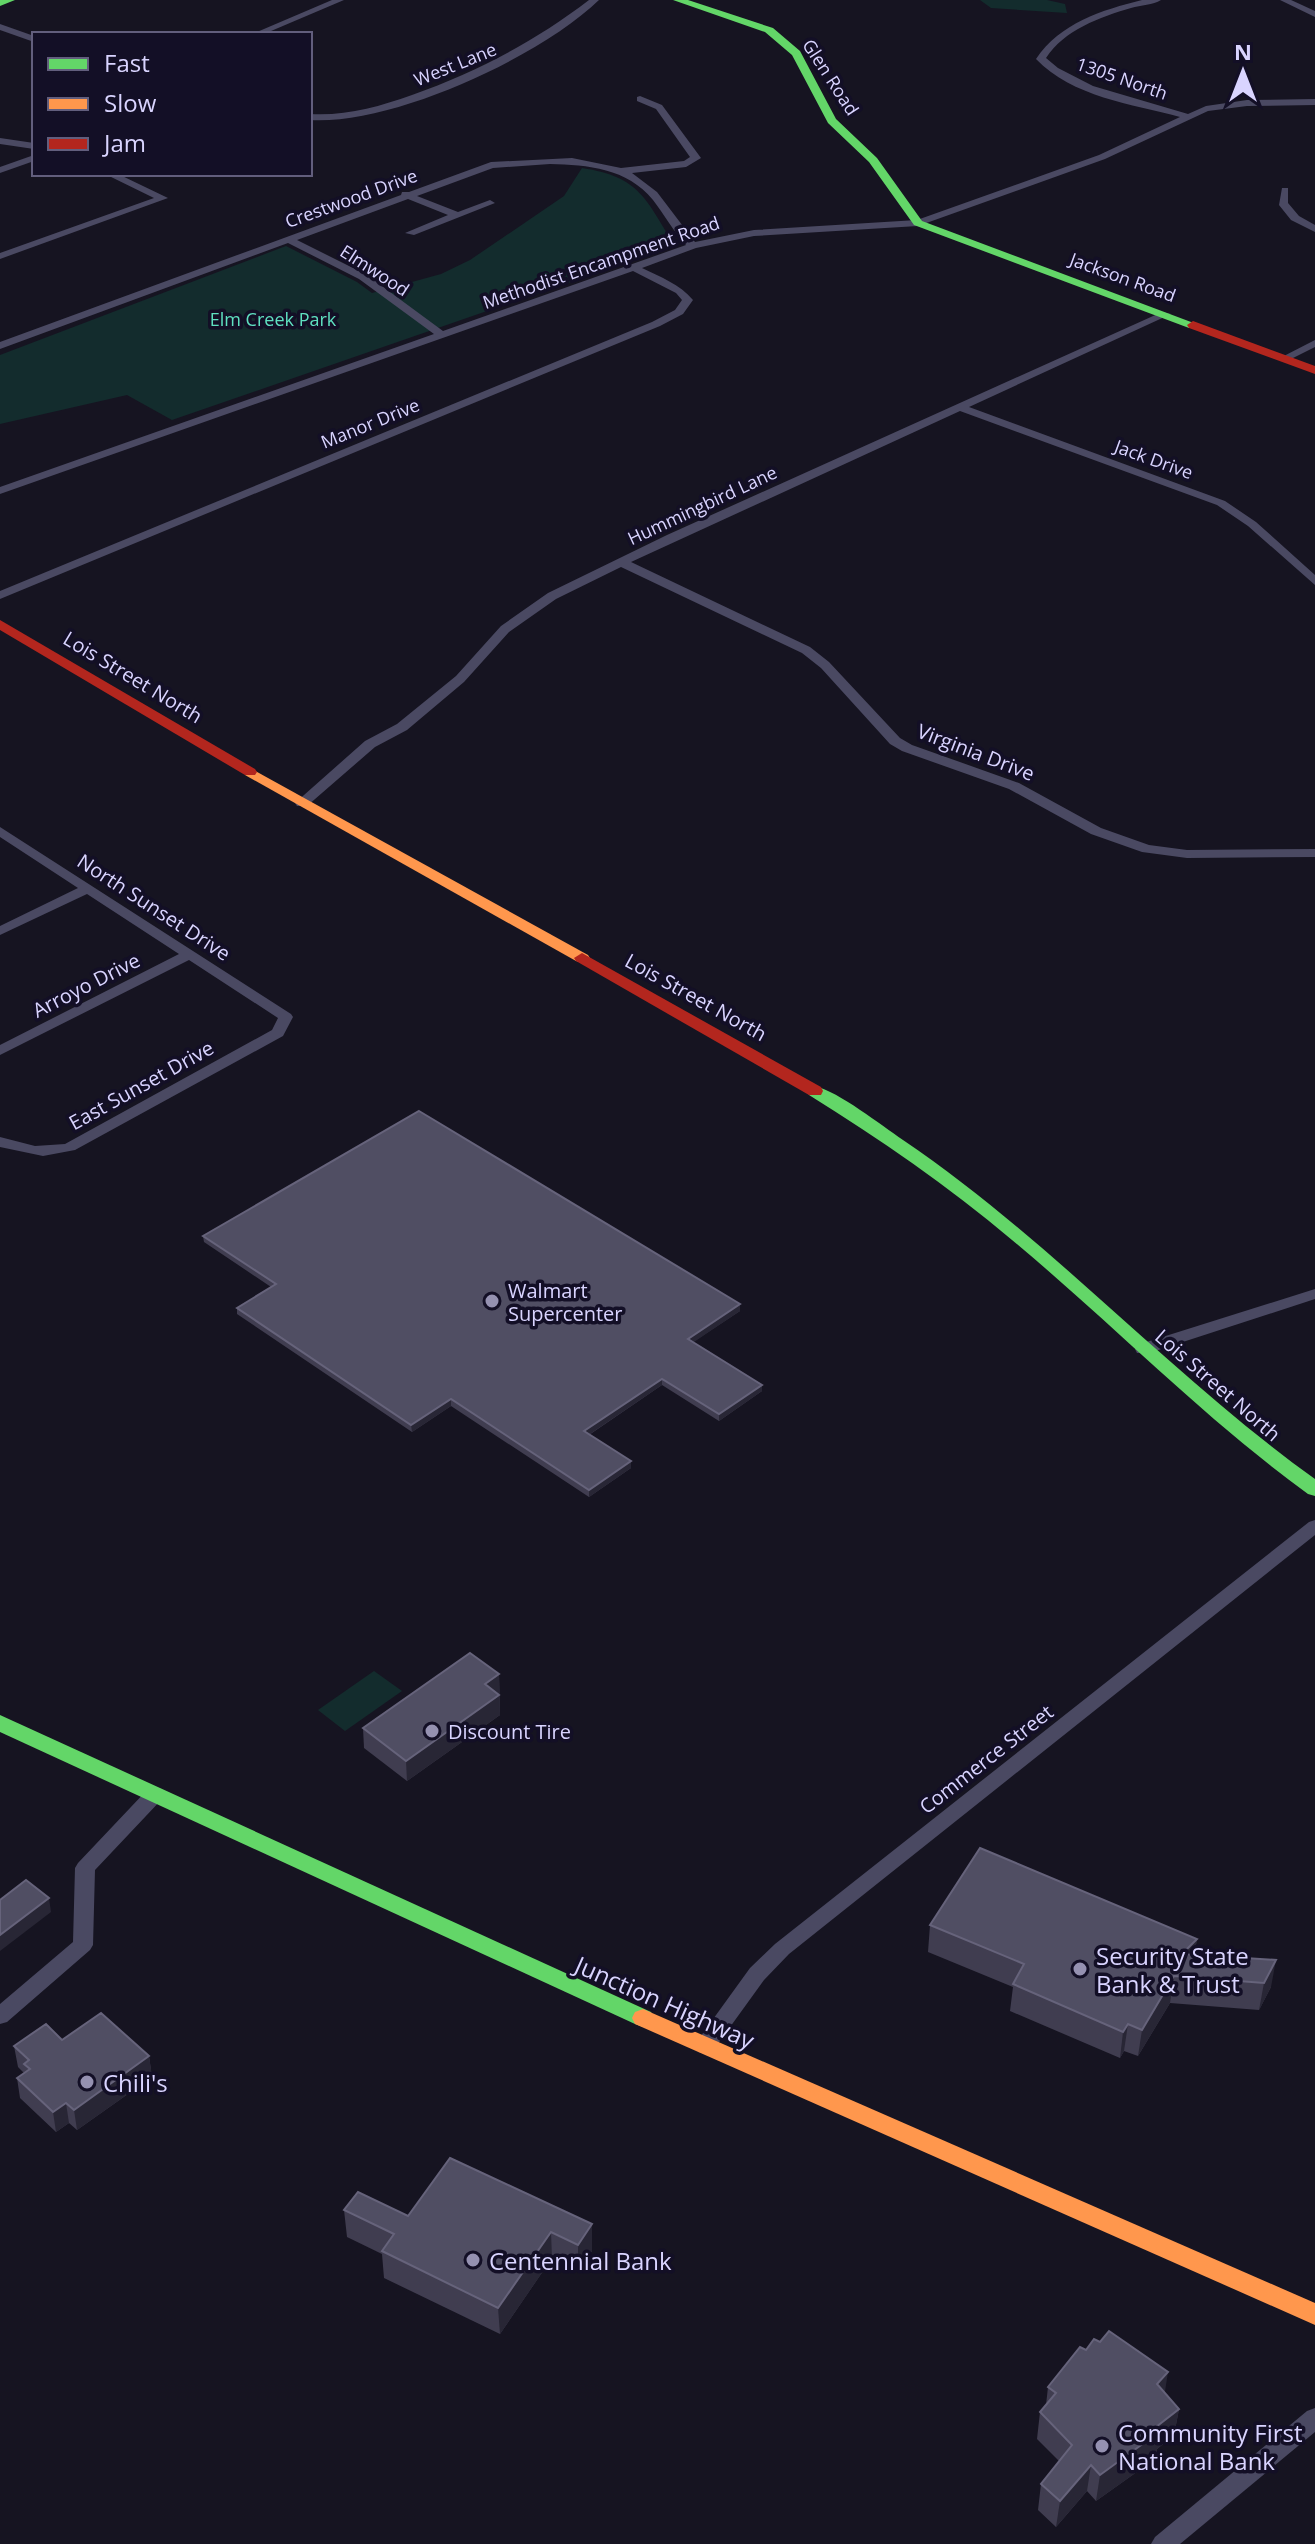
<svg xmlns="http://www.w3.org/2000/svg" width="1315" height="2544" viewBox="0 0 1315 2544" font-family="'Open Sans',sans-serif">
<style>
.green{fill:#132c2d}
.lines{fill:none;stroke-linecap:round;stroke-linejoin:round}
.street{fill:#4a4962;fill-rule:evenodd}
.fast{fill:#63d668;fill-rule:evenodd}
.slow{fill:#ff974d;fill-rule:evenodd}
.jam{fill:#b3261e;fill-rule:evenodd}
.wall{fill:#403d50}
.shaded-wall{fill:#282635}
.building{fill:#504e63;stroke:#66637b;stroke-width:2}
.poi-dot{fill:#9591b1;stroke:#130f26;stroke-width:3}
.labels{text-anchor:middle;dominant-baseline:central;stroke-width:7;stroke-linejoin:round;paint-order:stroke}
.far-street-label{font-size:18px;fill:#d9d4ff;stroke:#130f26}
.far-park-label{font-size:18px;fill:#5fe0c0;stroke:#130f26}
.street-label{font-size:20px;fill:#d9d4ff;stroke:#130f26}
.poi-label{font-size:20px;fill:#d9d4ff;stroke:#130f26;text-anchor:start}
.near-poi-label{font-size:24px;fill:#d9d4ff;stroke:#130f26;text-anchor:start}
.near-street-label{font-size:24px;fill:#d9d4ff;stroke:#130f26}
</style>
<rect width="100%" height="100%" fill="#161421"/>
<g class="green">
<path d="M980,0H1047L1065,4L1067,13L991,8Z"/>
<path d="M582,168C641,177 646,200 675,246L172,420L127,395L0,424V355L286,246L357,282L372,293L441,274L470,260L564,196Z"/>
<path d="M374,1671L402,1691L345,1731L318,1710Z"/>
</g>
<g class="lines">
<g class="street">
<path d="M332,0H344L264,34H252Z"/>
<path d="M589,0H599C540,57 393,125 310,120V114C346,116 378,107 412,95C477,72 534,42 589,0Z"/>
<path d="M1142,0H1161C1153,5 1141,5 1131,8C1100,17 1064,30 1046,58L1058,68L1093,86L1188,114L1206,106L1247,100L1315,99V105L1247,106L1208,111L1105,159L918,226L754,236L696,248L642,268C660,277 680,284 693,300L683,314L660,326L0,599V591L652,322L675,310L682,300L676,293L633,271L0,494V487L434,334L359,279L288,243L0,349V342L401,195L402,192H409L491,162L572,158L621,168L684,161L690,157L656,109L637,101V97L640,96L662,105L701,158L686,167L632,173L657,192L695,242L754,230L917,220L1099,155L1180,117C1132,104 1072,97 1036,59C1060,23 1102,10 1142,0ZM550,164C588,165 627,168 653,200C664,214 673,231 686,245L443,331L367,275L297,240L408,199L448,215L405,233L414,235L495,203L490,200L458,212L417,196L493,168Z"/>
<path d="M1280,0H1291L1315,11V17Z"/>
<path d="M0,24L34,36V42L0,30Z"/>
<path d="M0,138L34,143V149L0,144Z"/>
<path d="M34,155V161L0,173V167Z"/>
<path d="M105,174H118L168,198L0,259V253L154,198Z"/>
<path d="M1282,188H1288V203L1299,216L1315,225V232L1291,220L1279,205Z"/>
<path d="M1162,312L1171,314L969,407L1225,501L1256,522L1315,575V585L1248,526L1217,505L960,411L631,562L810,647L829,662L900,738L912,745L1019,783L1101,828L1149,845L1187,850L1315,849V857L1187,858L1142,852L1091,834L1009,789L902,751L890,744L821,668L802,653L621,567L556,599L509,632L464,682L407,730L375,747L307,806H297L295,803L365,741L397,724L456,676L501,626L548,593L667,535Z"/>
<path d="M1315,340V347L1287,361L1278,359Z"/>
<path d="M0,827L291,1014L293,1017L283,1036L75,1150L43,1156L0,1147V1137L35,1146L65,1144L272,1030L278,1018L189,960L0,1055V1045L179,954L87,894L0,935V926L78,888L0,837Z"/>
<path d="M1315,1289V1299L1149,1353H1137L1135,1349L1137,1345Z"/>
<path d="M1315,1520V1535L789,1954L764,1980L712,2052L705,2054L698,2052L695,2046L698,2040L750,1968L775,1944L1309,1522Z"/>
<path d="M155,1787L162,1789L164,1794L162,1799L95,1870L93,1945L90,1950L7,2022L0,2024V2004L73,1942L75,1868L78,1863L148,1789Z"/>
<path d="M1315,2408V2432L1180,2544H1151L1155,2537L1307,2411Z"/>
</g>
<g class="fast">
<path d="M0,0H15L0,6Z"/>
<path d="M673,0H688L773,28L800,51L836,119L877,158L922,221L1199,325L1189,328L914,225L869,162L828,123L792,55L765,32Z"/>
<path d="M815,1086C839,1092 881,1125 903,1140C1051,1240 1170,1375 1315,1479V1496L1308,1494C1202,1417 1112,1323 1012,1240C948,1186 880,1139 809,1095L807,1091L809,1087Z"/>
<path d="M0,1715L651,2012L654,2018L651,2024L643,2027L635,2024L0,1732Z"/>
</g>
<g class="slow">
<path d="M250,768L588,955L590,958L582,963L576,961L245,775V769Z"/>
<path d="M643,2009L1315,2303V2325L635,2024L632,2018L635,2012Z"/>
</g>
<g class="jam">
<path d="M1193,321L1315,366V374L1189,328L1187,325Z"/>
<path d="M0,620L255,769L257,772L255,775H245L0,630Z"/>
<path d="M582,953L821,1087L823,1091L821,1095H809L576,961L574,958Z"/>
</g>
</g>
<g class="wall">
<path d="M203,1236L740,1311L693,1342L762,1391L719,1421L662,1385L589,1435L631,1468L589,1497L451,1406L412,1432L237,1314V1308L271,1287L204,1242Z"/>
<path d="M499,1674L500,1715L407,1781L364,1748L363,1728Z"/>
<path d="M930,1925L1197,1939L1194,1955L1271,1987L1259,2010L1170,2003L1138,2056L1124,2051L1120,2058L1010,2011L1013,1987L928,1952Z"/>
<path d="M62,2040L149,2056L152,2077L77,2130L69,2123L56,2132L20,2098L17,2078L24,2073L18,2067L14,2046Z"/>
<path d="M344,2210L408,2216L592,2224V2251L578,2271L552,2258L500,2334L384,2278L382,2254L347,2237Z"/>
<path d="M1048,2387L1165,2393L1179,2409L1174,2435L1157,2449L1155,2459L1096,2501L1087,2491L1056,2527L1038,2510L1041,2484L1059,2461L1037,2439L1040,2412L1046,2405Z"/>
</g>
<g class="shaded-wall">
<path d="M740,1304V1311L688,1346V1339Z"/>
<path d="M662,1379V1385L584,1438V1431Z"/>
<path d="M762,1385V1391L719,1421V1414Z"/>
<path d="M451,1399V1406L412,1432L411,1425Z"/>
<path d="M631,1461V1468L589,1497V1490Z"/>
<path d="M499,1674L500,1715L407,1781L406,1761L485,1684Z"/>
<path d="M49,1898L51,1912L0,1951V1935Z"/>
<path d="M1197,1939L1193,1965L1182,1954Z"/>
<path d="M1276,1960L1271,1987L1259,2010L1264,1983Z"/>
<path d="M1174,1976L1170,2003L1138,2056L1142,2030Z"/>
<path d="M1128,2024L1124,2051L1120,2058L1123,2032Z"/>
<path d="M149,2056L152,2077L77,2130L74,2110Z"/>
<path d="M66,2103L69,2123L56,2132L53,2112Z"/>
<path d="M592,2224V2251L578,2271V2245Z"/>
<path d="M551,2232L552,2258L500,2334L498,2308Z"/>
<path d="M1168,2372L1164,2398L1157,2384Z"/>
<path d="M1179,2409L1174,2435L1157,2449L1155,2459L1096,2501L1100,2475L1156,2427Z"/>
<path d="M1091,2465L1087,2491L1056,2527L1060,2501Z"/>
</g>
<g class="building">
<path d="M419,1111L740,1304L688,1339L762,1385L719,1414L662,1379L584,1431L631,1461L589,1490L451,1399L411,1425L237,1308L276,1284L203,1236Z"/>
<path d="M470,1653L499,1674L485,1684L499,1695L406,1761L363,1728Z"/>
<path d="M980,1848L1197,1939L1182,1954L1276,1960L1264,1983L1174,1976L1142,2030L1128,2024L1123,2032L1013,1984L1024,1964L930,1925Z"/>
<path d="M26,1880L49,1898L0,1935V1900Z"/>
<path d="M101,2013L149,2056L74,2110L66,2103L53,2112L17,2078L30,2069L24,2064L29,2060L14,2046L46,2024L62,2040Z"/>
<path d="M450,2158L592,2224L578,2245L551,2232L498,2308L382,2251L394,2234L344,2210L358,2192L408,2216Z"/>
<path d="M1109,2331L1168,2372L1157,2384L1179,2409L1156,2427L1159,2432L1100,2475L1091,2465L1060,2501L1041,2484L1072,2445L1040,2412L1056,2393L1048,2387L1080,2347L1086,2350L1094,2339L1100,2342Z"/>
</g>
<g class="poi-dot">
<circle cx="492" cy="1301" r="8"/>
<circle cx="432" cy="1731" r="8"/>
<circle cx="1080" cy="1969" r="8"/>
<circle cx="87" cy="2082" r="8"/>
<circle cx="473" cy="2260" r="8"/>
<circle cx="1102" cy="2446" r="8"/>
</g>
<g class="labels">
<g class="far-street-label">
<text transform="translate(455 64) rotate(-22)">West Lane</text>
<text transform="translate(831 77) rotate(57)">Glen Road</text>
<text transform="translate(1122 78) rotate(19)">1305 North</text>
<text transform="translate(351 198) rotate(-20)">Crestwood Drive</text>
<text transform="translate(601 262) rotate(-19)">Methodist Encampment Road</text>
<text transform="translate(375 270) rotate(33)">Elmwood</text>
<text transform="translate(1123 277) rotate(20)">Jackson Road</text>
<text transform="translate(370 423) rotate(-22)">Manor Drive</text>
<text transform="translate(1154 459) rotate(20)">Jack Drive</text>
<text transform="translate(702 505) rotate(-25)">Hummingbird Lane</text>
</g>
<g class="far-park-label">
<text x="273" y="319">Elm Creek Park</text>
</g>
<g class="street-label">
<text transform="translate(133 677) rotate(31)">Lois Street North</text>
<text transform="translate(976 752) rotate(21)">Virginia Drive</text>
<text transform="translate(154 907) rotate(33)">North Sunset Drive</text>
<text transform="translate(86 985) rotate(-27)">Arroyo Drive</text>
<text transform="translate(696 997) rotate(29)">Lois Street North</text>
<text transform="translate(141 1085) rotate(-29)">East Sunset Drive</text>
<text transform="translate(1218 1385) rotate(41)">Lois Street North</text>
<text transform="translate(986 1759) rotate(-38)">Commerce Street</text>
</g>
<g class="poi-label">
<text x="508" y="1290">Walmart<tspan x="508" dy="23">Supercenter</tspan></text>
<text x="448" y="1731">Discount Tire</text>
</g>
<g class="near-poi-label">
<text x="1096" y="1955">Security State<tspan x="1096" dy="28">Bank &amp; Trust</tspan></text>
<text x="103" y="2082">Chili's</text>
<text x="489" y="2260">Centennial Bank</text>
<text x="1118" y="2432">Community First<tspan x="1118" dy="28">National Bank</tspan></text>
</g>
<g class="near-street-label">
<text transform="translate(665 2002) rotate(24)">Junction Highway</text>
</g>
</g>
<rect x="32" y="32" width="280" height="144" fill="#130f26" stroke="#625e7d" stroke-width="2"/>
<rect x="48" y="58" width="40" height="12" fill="#63d668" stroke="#625e7d" stroke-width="2"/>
<text x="104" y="72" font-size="24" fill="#d9d4ff">Fast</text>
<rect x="48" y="98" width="40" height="12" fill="#ff974d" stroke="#625e7d" stroke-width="2"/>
<text x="104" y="112" font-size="24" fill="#d9d4ff">Slow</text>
<rect x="48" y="138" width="40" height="12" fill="#b3261e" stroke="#625e7d" stroke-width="2"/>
<text x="104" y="152" font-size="24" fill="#d9d4ff">Jam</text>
<g transform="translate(1243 72)" stroke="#130f26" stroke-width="6" paint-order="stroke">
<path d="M0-6L14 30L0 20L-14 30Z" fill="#d9d4ff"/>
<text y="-12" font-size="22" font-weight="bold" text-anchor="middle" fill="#d9d4ff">N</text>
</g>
</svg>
